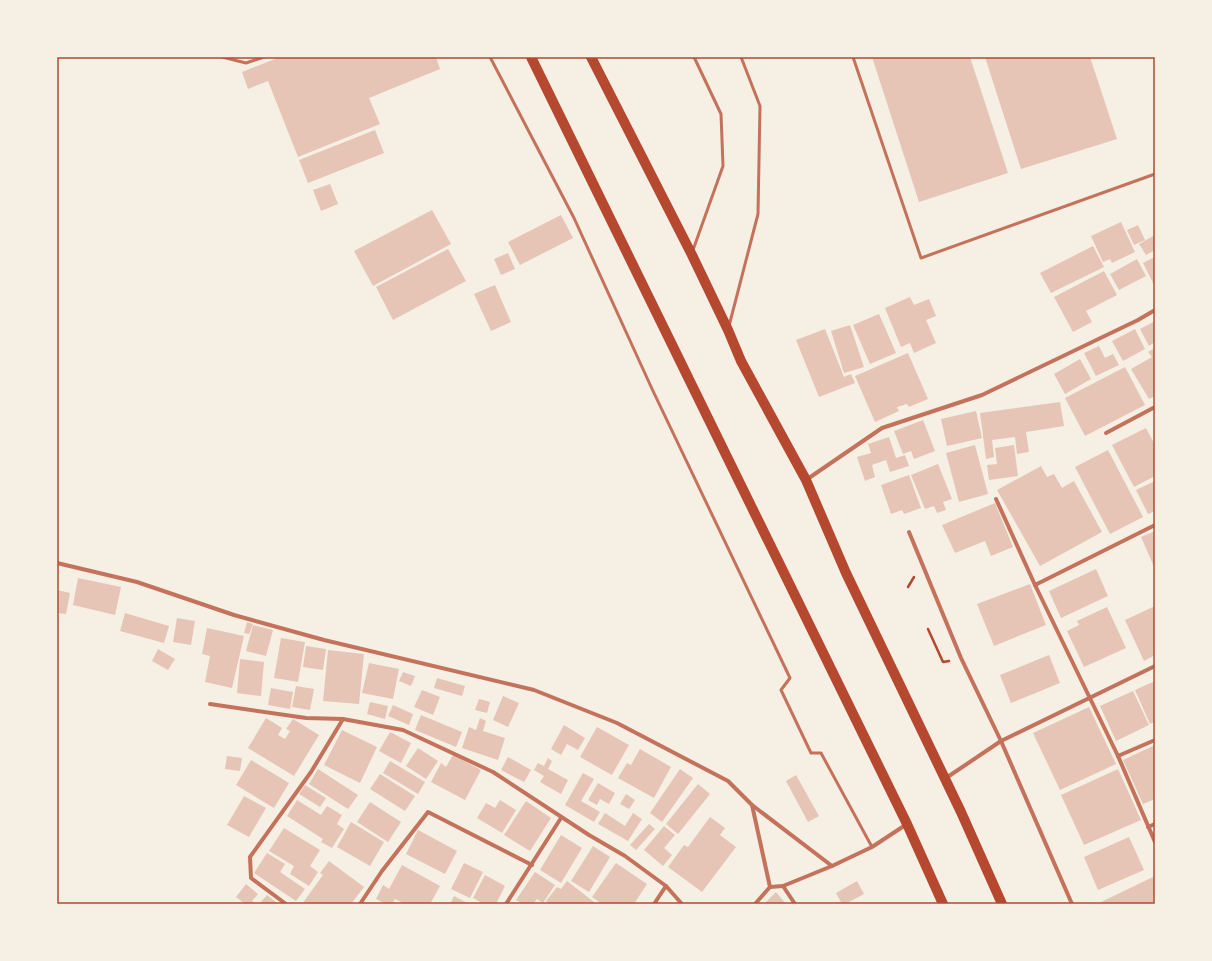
<svg xmlns="http://www.w3.org/2000/svg" width="1212" height="961" viewBox="0 0 1212 961" font-family="'Golos Text',sans-serif">
<style>
.building{fill:#e6c5b7}
.lines{fill:none;stroke-linecap:round;stroke-linejoin:round}
.path{stroke:#b5482f;stroke-width:2.5}
.service{stroke:#c5725c;stroke-width:3}
.minor{stroke:#c5725c;stroke-width:4}
.primary{stroke:#b5482f;stroke-width:10}
.neatline{fill:none;stroke:#b5482f;stroke-width:1.5}
</style>
<rect width="100%" height="100%" fill="#f6efe4"/>
<g class="building">
<path d="M280,57H436L440,69L369,98L380,124L298,157L268,81L248,89L242,72Z"/>
<path d="M872,57H970L1008,173L919,202Z"/>
<path d="M985,57H1090L1117,139L1021,169Z"/>
<path d="M375,130L384,153L308,183L299,160Z"/>
<path d="M330,184L338,204L321,211L313,190Z"/>
<path d="M432,210L451,244L373,286L354,251Z"/>
<path d="M561,215L573,238L520,265L508,242Z"/>
<path d="M1121,222L1135,252L1112,263L1110,259L1103,262L1091,236Z"/>
<path d="M1138,225L1145,240L1134,245L1127,230Z"/>
<path d="M1155,235V250L1146,255L1139,244Z"/>
<path d="M1093,246L1104,267L1051,293L1040,273Z"/>
<path d="M448,249L466,281L393,320L376,287Z"/>
<path d="M508,253L515,269L501,275L494,259Z"/>
<path d="M1155,257V287L1143,263Z"/>
<path d="M1137,259L1146,276L1119,290L1110,274Z"/>
<path d="M1104,271L1117,295L1086,311L1092,322L1073,332L1054,297Z"/>
<path d="M495,285L511,322L491,331L474,294Z"/>
<path d="M910,297L914,305L929,299L936,316L926,320L936,343L914,353L910,343L901,347L885,308Z"/>
<path d="M879,314L896,353L870,364L853,325Z"/>
<path d="M1155,321V342L1149,346L1140,329Z"/>
<path d="M850,325L864,367L844,373L831,331Z"/>
<path d="M825,329L844,377L851,374L855,383L819,397L796,340Z"/>
<path d="M1135,329L1145,349L1123,361L1112,341Z"/>
<path d="M1099,346L1105,358L1113,354L1119,365L1096,376L1084,353Z"/>
<path d="M1155,348V396L1149,399L1131,369L1152,357L1148,352Z"/>
<path d="M908,353L928,399L909,407L907,404L897,407L899,411L875,422L855,376Z"/>
<path d="M1080,359L1091,379L1065,394L1054,374Z"/>
<path d="M1125,367L1145,405L1085,436L1065,398Z"/>
<path d="M1060,402L1064,426L1026,432L1029,452L1017,454L1015,437L992,440L994,457L986,459L980,413Z"/>
<path d="M976,411L982,438L947,446L941,419Z"/>
<path d="M923,420L935,451L914,459L911,451L903,454L894,431Z"/>
<path d="M1146,428L1155,445V476L1134,487L1112,445Z"/>
<path d="M889,437L896,458L905,455L909,466L890,472L886,460L872,465L875,477L865,481L857,457L871,453L868,444Z"/>
<path d="M975,445L988,494L959,502L946,453Z"/>
<path d="M1014,445L1018,476L989,480L987,465L997,464L995,448Z"/>
<path d="M1108,450L1143,517L1110,534L1075,467Z"/>
<path d="M938,464L952,499L943,502L946,510L937,513L934,506L925,509L911,475Z"/>
<path d="M1041,466L1047,477L1054,474L1062,488L1074,481L1102,532L1040,566L997,490Z"/>
<path d="M909,475L921,508L904,514L902,510L891,514L881,485Z"/>
<path d="M1155,481V511L1148,514L1136,490Z"/>
<path d="M995,503L1013,547L991,556L985,541L955,553L942,525Z"/>
<path d="M1155,531V569L1141,537Z"/>
<path d="M1096,569L1108,596L1061,618L1049,591Z"/>
<path d="M78,578L121,587L115,615L73,605Z"/>
<path d="M1030,584L1046,625L994,646L977,604Z"/>
<path d="M57,590L70,593L66,614L57,613Z"/>
<path d="M1155,606V655L1144,661L1125,620Z"/>
<path d="M1107,607L1126,648L1084,667L1067,631L1079,625L1077,621Z"/>
<path d="M125,613L169,626L164,643L120,631Z"/>
<path d="M177,618L195,621L191,645L173,642Z"/>
<path d="M247,622L253,624L249,634L244,633Z"/>
<path d="M253,625L273,630L266,656L246,651Z"/>
<path d="M207,628L244,636L232,688L205,682L210,656L202,654Z"/>
<path d="M281,638L305,642L298,682L274,678Z"/>
<path d="M306,646L326,649L323,670L303,667Z"/>
<path d="M158,649L175,659L168,670L152,661Z"/>
<path d="M328,650L364,654L359,704L323,701Z"/>
<path d="M1049,655L1060,683L1011,703L1000,675Z"/>
<path d="M240,659L264,662L261,696L237,693Z"/>
<path d="M369,663L399,669L393,699L362,693Z"/>
<path d="M403,672L415,676L411,686L399,681Z"/>
<path d="M437,678L465,686L462,696L434,688Z"/>
<path d="M1155,681V722L1150,724L1135,690Z"/>
<path d="M296,686L314,689L310,710L292,707Z"/>
<path d="M271,688L293,692L290,709L268,705Z"/>
<path d="M422,690L440,697L433,715L414,707Z"/>
<path d="M1133,691L1149,725L1116,741L1100,706Z"/>
<path d="M503,696L519,703L508,727L493,720Z"/>
<path d="M479,699L490,702L487,713L475,710Z"/>
<path d="M370,702L388,706L385,719L367,714Z"/>
<path d="M393,705L413,714L409,725L388,716Z"/>
<path d="M1089,707L1116,764L1060,790L1033,733Z"/>
<path d="M421,715L462,732L456,747L415,730Z"/>
<path d="M266,718L282,728L278,735L285,739L290,731L286,729L293,719L319,735L294,776L248,748Z"/>
<path d="M480,718L486,721L483,731L505,738L498,760L462,748L469,727L476,730Z"/>
<path d="M564,725L585,738L578,750L567,744L561,755L551,749Z"/>
<path d="M597,727L629,745L612,775L580,757Z"/>
<path d="M342,730L377,747L360,783L324,765Z"/>
<path d="M390,732L411,743L401,763L379,751Z"/>
<path d="M1155,745V799L1143,804L1123,760Z"/>
<path d="M418,748L438,761L426,779L406,766Z"/>
<path d="M640,749L671,767L654,798L618,778L627,763L631,765Z"/>
<path d="M453,755L481,770L465,800L431,782L441,763L446,767Z"/>
<path d="M227,756L242,758L240,771L225,769Z"/>
<path d="M508,757L531,770L524,782L501,770Z"/>
<path d="M548,758L552,761L548,769L568,780L561,794L540,782L544,776L534,770L538,763L544,766Z"/>
<path d="M251,760L289,783L274,808L236,785Z"/>
<path d="M390,761L425,782L418,794L383,773Z"/>
<path d="M318,769L358,795L348,809L309,784Z"/>
<path d="M680,769L693,778L662,822L650,813Z"/>
<path d="M1118,769L1141,820L1084,845L1061,795Z"/>
<path d="M583,773L594,779L581,801L600,812L594,822L565,805Z"/>
<path d="M380,774L415,796L405,811L370,789Z"/>
<path d="M796,775L819,816L808,822L786,781Z"/>
<path d="M598,783L615,793L609,804L600,799L597,805L588,800Z"/>
<path d="M698,784L710,794L678,834L666,824Z"/>
<path d="M305,785L326,798L320,807L299,794Z"/>
<path d="M626,794L635,800L629,809L620,804Z"/>
<path d="M244,796L266,808L249,837L227,825Z"/>
<path d="M297,800L321,815L327,806L342,815L337,824L344,829L332,848L321,842L323,839L287,816Z"/>
<path d="M500,800L516,810L502,833L477,818L486,803L495,808Z"/>
<path d="M526,801L551,818L530,851L504,835Z"/>
<path d="M370,802L401,822L388,842L357,822Z"/>
<path d="M605,813L625,826L633,813L642,819L628,841L598,824Z"/>
<path d="M710,817L725,828L720,835L736,847L702,892L668,867L684,845L688,847Z"/>
<path d="M351,822L384,842L370,866L337,847Z"/>
<path d="M649,824L655,829L636,850L630,845Z"/>
<path d="M664,826L675,835L664,848L672,855L663,866L644,850Z"/>
<path d="M284,828L320,850L310,866L318,872L309,886L290,874L294,866L269,851Z"/>
<path d="M418,830L457,851L445,874L406,854Z"/>
<path d="M561,835L582,848L561,883L540,870Z"/>
<path d="M1129,837L1144,870L1098,890L1084,857Z"/>
<path d="M593,846L610,857L589,892L571,881Z"/>
<path d="M267,853L285,864L280,872L305,889L296,901L254,873Z"/>
<path d="M329,861L364,887L351,904H302L323,875L320,873Z"/>
<path d="M464,863L483,872L470,898L451,889Z"/>
<path d="M616,863L647,884L634,904H602L592,897Z"/>
<path d="M402,865L440,886L430,904H405L395,899L392,904H386L376,899L383,885L389,889Z"/>
<path d="M535,872L555,885L543,903L537,899L533,904H523L516,900Z"/>
<path d="M485,875L505,886L496,904H484L473,898Z"/>
<path d="M1153,877L1155,882V904H1102L1101,902Z"/>
<path d="M567,881L594,902L592,904H574L572,902L570,904H550L546,901L557,887L561,889Z"/>
<path d="M857,881L864,894L845,904H842L836,893Z"/>
<path d="M246,884L258,894L252,901L256,904H245L236,897Z"/>
<path d="M776,892L786,904H764Z"/>
<path d="M267,895L277,903L276,904H259Z"/>
<path d="M454,896L469,904H450Z"/>
</g>
<g class="lines">
<g class="path">
<path d="M908,587L914,577"/>
<path d="M928,629L943,662L949,661"/>
</g>
<g class="service">
<path d="M222,57L246,63L264,57"/>
<path d="M490,57L574,218L653,391L790,678L781,690L811,753H821L872,847"/>
<path d="M853,57L921,258L1155,174"/>
<path d="M693,250L723,166L721,114L694,57"/>
<path d="M729,326L758,214L760,106L741,57"/>
</g>
<g class="minor">
<path d="M1106,433L1155,407"/>
<path d="M806,480L882,428L982,395L1138,320L1155,310"/>
<path d="M996,499L1035,585L1118,756L1155,842"/>
<path d="M909,532L961,658L1001,741L1072,904"/>
<path d="M57,563L137,582L234,615L324,640L534,690L617,723L728,781L752,805L832,866L872,847L907,824"/>
<path d="M1035,585L1155,525"/>
<path d="M210,704L306,718L343,719L403,730L493,772L589,835L625,856L666,886L682,904"/>
<path d="M1118,756L1155,740"/>
<path d="M946,778L1001,741L1155,666"/>
<path d="M752,805L770,887"/>
<path d="M1148,827L1155,824"/>
<path d="M783,886L795,904"/>
<path d="M286,904L251,878L250,857L311,772L343,719"/>
<path d="M360,904L382,871L428,812L532,865"/>
<path d="M506,904L561,818"/>
<path d="M654,904L666,886"/>
<path d="M755,904L770,887L783,886L832,866"/>
</g>
<g class="primary">
<path d="M531,57L907,824L943,904"/>
<path d="M591,57L692,255L728,330L741,361L806,480L846,573L961,812L1002,904"/>
</g>
</g>
<rect width="1212" height="961" fill="none" stroke="#f6efe4" stroke-width="116"/>
<rect x="58" y="58" width="1096" height="845" class="neatline"/>
</svg>
